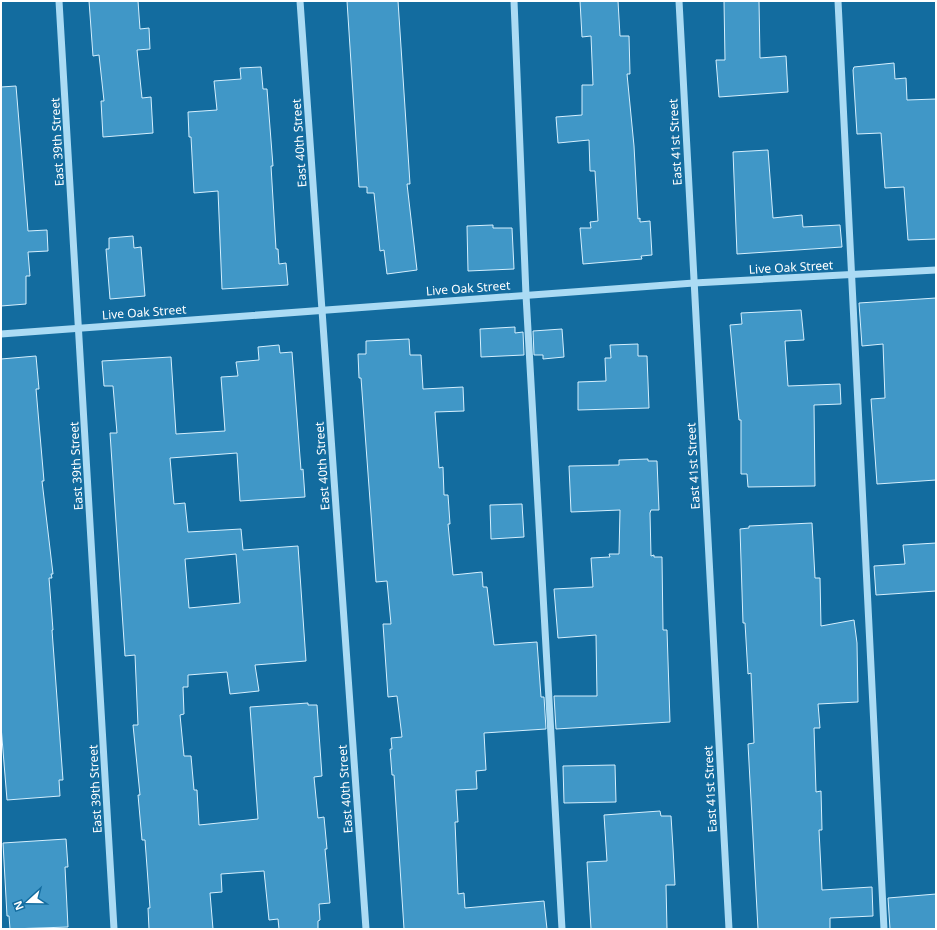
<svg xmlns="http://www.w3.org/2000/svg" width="937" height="930" viewBox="0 0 937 930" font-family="'Noto Sans',sans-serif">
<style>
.building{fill:#4097c7;stroke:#d4effe;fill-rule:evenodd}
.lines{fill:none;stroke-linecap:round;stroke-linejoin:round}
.minor{stroke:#abdbf4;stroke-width:7}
.labels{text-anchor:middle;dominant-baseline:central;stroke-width:3;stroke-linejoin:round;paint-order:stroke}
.street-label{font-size:12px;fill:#fff;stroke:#136c9f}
</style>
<rect width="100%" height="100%" fill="#136c9f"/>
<g class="building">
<path d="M89,1H138L140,29L149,28L150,49L137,50L142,98L151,97L153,133L103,137L101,101H104L99,55L93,56Z"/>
<path d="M347,1H398L410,184H407L417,270L387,274L384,250L380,251L374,193H367V187H359Z"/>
<path d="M580,1H618L620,36H629L630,74H627L634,146L638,219L640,218V222L650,221L652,255L641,256L642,259L583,264L580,228H591L590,222L598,221L595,171H590L589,140L558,143L556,117L582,115V85H593L591,36L582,37Z"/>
<path d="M724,1H759L760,58L786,56L788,92L719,97L716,60H725Z"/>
<path d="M894,63L895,79L906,78L907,100L936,99V239L908,240L904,187L885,188L881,133L857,134L853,70L854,67Z"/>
<path d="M261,67L263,89H267L273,166H271L276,249H278L279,264L286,263L288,285L222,289L218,191L194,193L191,137H189L188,112L217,110L214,81L241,79L240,68Z"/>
<path d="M16,86L28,231L47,230L48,251L28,252L30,276H26V304L1,306V87Z"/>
<path d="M768,150L773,218L802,215L803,227L840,225L842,247L737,254L733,152Z"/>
<path d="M493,225V228H512L514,269L468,271L467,226Z"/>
<path d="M133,236L134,248L141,247L145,296L110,299L106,249H109V238Z"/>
<path d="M936,298V480L877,484L871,399L885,398L883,344L862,346L859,303Z"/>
<path d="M801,310L804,340L785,341L788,386L840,384L841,404L814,405L815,486L748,487L747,474H741V420H739L730,325L742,324L741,313Z"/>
<path d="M515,327V333L523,332L524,355L481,357L480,329Z"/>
<path d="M562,329L564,357L543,359V355H534L533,331Z"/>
<path d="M409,339L410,355H421L423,389L463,387L464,411L435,412L439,468L443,467L444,495H448L450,524H448L453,575L482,572L483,587H487L494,645L537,642L541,697H544L546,729L484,733L486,770L476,771L477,789L456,790L458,822H455L458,894L464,893L465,908L544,901L547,929H404L394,775H392L390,749H392L391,738L402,737L397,696L388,697L383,624H391L387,581L376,582L361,378H359L358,354H366V341Z"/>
<path d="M638,344V356H647L649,408L578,410V382L606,381L605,358H611L610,345Z"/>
<path d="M279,345L280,353L292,352L301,470L303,469L305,497L240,501L237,453L170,458L174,504L185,503L188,532L241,529L243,550L298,546L306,661L255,665L259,691L230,694L227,672L188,675V687H183L184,714L180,715L184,756H191L194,790H197L199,825L258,819L250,707L308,703V705H317L322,776L314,777L318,818L324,817L327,849H325L330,903L319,904L320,920L318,921V929H279L278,919L269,920L264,871L221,874L222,892L210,893L213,929H149L148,908H150L145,840H142L138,795H140L133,725H138L135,655L125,656L110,433H117L113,386H104L102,361L171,357L176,434L225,431L221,377L238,376L236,362L259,360L258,347ZM236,554L240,603L189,608L185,559Z"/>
<path d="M36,356L39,389H36L44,481H42L53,574H51L52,578H49L53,630H52L63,780H59L60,796L7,800L1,726V359Z"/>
<path d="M648,459V461H657L659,510H651L650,513L651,556L654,555V557H662L663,630H667L670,722L556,729L554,696H597L596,635L558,638L554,589L593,587L591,558L610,557L609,554H619L620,510L571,512L569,466L619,465V460Z"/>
<path d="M522,504L524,537L491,539L490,505Z"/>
<path d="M812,523L815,578H820L821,626L854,620L857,643L858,702L818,704L820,728H814L816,792L821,791L822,830H819L822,890L872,887L873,916L830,918V929H758L748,744L754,743L751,673L748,674L745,623H743L740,529L749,528V526Z"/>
<path d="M936,543V591L876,595L874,566L905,564L903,545Z"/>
<path d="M615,765L616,802L564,803L563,766Z"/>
<path d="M660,811L661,816H671L673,848L675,885H666L667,929H591L587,862L607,861L604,815Z"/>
<path d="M66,839L68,867H65L68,927L10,929L9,916H7L3,843Z"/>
<path d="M936,894V929H890L888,898Z"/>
</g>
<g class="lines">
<g class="minor">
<path d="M59,1L114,929"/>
<path d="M300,1L366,929"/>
<path d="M514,1L526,295L562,929"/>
<path d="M679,1L729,929"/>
<path d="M838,1L884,929"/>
<path d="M1,334L694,283L936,270"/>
</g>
</g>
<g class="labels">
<g class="street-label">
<text transform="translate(57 142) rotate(-93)">East 39th Street</text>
<text transform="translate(675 142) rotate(-93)">East 41st Street</text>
<text transform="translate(299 143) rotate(-94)">East 40th Street</text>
<text transform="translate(791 267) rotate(-3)">Live Oak Street</text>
<text transform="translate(468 288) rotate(-4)">Live Oak Street</text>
<text transform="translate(144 312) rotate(-4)">Live Oak Street</text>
<text transform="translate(76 466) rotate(-93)">East 39th Street</text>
<text transform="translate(322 466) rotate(-94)">East 40th Street</text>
<text transform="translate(693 466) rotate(-93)">East 41st Street</text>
<text transform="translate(95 789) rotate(-93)">East 39th Street</text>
<text transform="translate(345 789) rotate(-94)">East 40th Street</text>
<text transform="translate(710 789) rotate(-93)">East 41st Street</text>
</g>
</g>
<rect width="937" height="930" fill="none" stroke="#ffffff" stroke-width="4"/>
<g transform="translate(28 902) rotate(249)" stroke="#136c9f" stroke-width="3" paint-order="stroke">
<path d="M0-3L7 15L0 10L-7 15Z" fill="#ffffff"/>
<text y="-6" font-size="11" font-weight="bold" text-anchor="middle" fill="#ffffff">N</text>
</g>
</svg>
